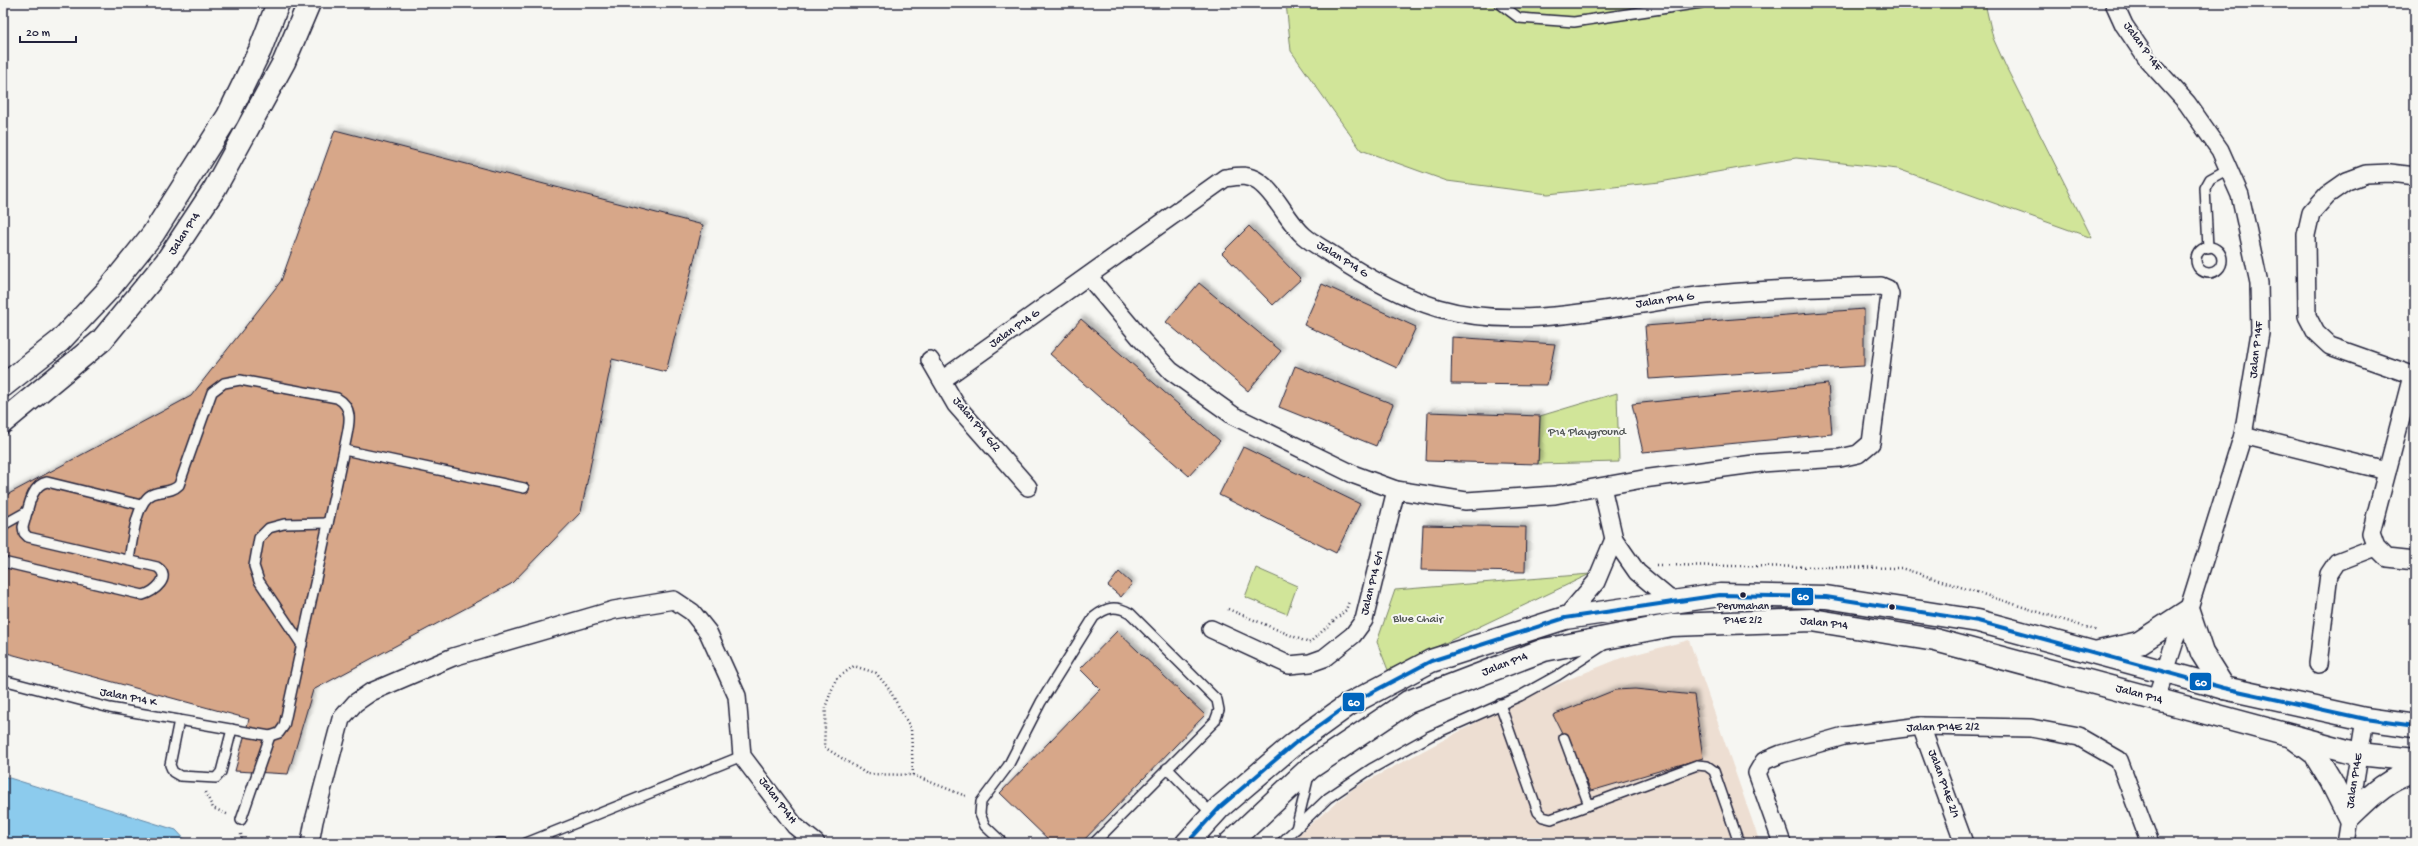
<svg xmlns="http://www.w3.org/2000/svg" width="2418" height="846" viewBox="0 0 2418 846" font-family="'Gochi Hand',sans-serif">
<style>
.built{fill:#edded2}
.green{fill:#d1e599;stroke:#7a846a}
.water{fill:#8ccbed;stroke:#6287a6}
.building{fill:#d7a789;stroke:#22223b;filter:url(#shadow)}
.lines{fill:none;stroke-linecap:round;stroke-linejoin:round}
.lane-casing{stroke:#22223b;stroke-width:12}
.street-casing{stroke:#22223b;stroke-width:20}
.secondary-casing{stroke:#22223b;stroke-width:25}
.path{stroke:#22223b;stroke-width:2.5;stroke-dasharray:1 3;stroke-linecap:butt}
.lane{stroke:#f6f6f2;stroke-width:9}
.street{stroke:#f6f6f2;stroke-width:17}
.secondary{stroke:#f6f6f2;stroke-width:22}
.bus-1-casing{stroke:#f6f6f2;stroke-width:7}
.bus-1{stroke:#0065bd;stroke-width:4}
.bus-dot{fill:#22223b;stroke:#f6f6f2;stroke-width:1.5}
.labels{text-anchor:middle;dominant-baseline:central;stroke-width:4;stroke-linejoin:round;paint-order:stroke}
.bus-label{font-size:11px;fill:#22223b;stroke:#f6f6f2}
.street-label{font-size:12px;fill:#22223b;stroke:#f6f6f2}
.park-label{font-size:12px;fill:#4e5352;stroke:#f6f6f2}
.line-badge{stroke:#f6f6f2;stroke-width:1.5}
.badge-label{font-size:11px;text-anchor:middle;font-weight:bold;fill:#fff}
</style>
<defs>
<filter id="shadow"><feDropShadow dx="3.5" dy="-3.5" stdDeviation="2" flood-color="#0004"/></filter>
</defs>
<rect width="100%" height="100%" fill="#f6f6f2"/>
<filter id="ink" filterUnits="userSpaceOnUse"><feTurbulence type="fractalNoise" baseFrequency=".025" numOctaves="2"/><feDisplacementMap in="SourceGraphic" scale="8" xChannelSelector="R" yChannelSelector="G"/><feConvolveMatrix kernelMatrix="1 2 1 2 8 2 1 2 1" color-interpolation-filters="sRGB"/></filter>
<g filter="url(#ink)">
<path class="built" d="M1689,640L1760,843H1288L1354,788L1518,700L1621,658Z"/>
<g class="green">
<path d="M1286,3H1985L1993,38L2006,67L2092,238L1898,169L1796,158L1660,182L1548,194L1447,181L1361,150L1291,51Z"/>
<path d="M1617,393L1619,462L1538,464L1540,416Z"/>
<path d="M1256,568L1297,586L1287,614L1245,597Z"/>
<path d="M1590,574L1388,670L1377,642L1395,590Z"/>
</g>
<path class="water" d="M3,776L176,830L188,843H3Z"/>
<g class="building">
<path d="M335,130L703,225L666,372L612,359L581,512L511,584L313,690L288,774L235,771L249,719L3,652V497L191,396L281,281Z"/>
<path d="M1249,226L1301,279L1273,305L1222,253Z"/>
<path d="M1199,283L1281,351L1248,391L1166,322Z"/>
<path d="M1322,284L1416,327L1397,368L1304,325Z"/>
<path d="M1864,309V366L1649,379L1645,326Z"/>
<path d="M1081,319L1220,441L1189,476L1050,354Z"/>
<path d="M1452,337L1555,344L1547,385L1451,384Z"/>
<path d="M1295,366L1393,404L1376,446L1279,407Z"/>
<path d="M1828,384L1832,434L1643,452L1632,404Z"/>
<path d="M1428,412L1540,416L1538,464L1426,461Z"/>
<path d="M1243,447L1360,504L1336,553L1219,495Z"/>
<path d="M1423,525L1526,527L1525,572L1421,570Z"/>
<path d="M1119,572L1132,584L1121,597L1108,586Z"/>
<path d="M1117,631L1205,715L1081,843H1052L1000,793L1100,689L1080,669Z"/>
<path d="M1635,689L1694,695L1703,758L1591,791L1553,715L1615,690Z"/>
</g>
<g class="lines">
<g class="lane-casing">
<g id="lane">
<path d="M1499,3L1519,18L1574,22L1701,3"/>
<circle cx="2209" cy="260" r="13"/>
<path d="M2208,248L2205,188L2210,179L2228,169"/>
<path d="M344,450L524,488"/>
<path d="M3,525L28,511"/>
<path d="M3,562L143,595C154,592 173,577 157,567L28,537L24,533L23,527C28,512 30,485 47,482L141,505"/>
<path d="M302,645L259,581L254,566L259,538L269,528L284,524L328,523"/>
<path d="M3,680L110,708L270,736L279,733L284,726L344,450C347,430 357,409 337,398L240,380L224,383L212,392L179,485C171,493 163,490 153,494C136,500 132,543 129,560"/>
<path d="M1500,704L1538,812L1543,817L1551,819L1697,765L1707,766L1714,771L1739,843"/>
<path d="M179,720L170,765L173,772L180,776L216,778L221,772L232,729"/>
<path d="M1564,738L1589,805"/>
<path d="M1167,768L1213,815"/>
<path d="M241,820L270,736"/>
<path d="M1296,829L1309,775"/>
<path d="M499,843H504"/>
<path d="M526,843L742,756"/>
<path d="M1003,843L985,826L980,814L981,802L1008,766L1041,702L1094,617C1107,607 1115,605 1130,613L1217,700L1219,710L1215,721L1094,843"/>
<path d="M1281,843L1328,798L1371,769L1430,736L1520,696L1558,675L1604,645"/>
</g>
</g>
<g class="street-casing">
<g id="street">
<path d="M2114,3L2124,25L2147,59L2187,103L2220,150L2240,195L2259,283L2260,333L2243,435L2188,611L2175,641L2156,699"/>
<path d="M2415,176L2390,173L2366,174L2347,181L2327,195L2311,213L2306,235L2307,316L2316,333L2330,346L2415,376"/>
<path d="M930,360L956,405L1028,487"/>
<path d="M2412,376L2371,533L2376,547L2387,558L2415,561"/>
<path d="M942,380L1225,178C1239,176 1247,174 1259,182C1276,194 1288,222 1304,236C1312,243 1322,248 1331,254C1364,276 1399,296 1438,308C1520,332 1615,306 1697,296C1759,289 1820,288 1881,286L1888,289L1890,295L1871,443L1858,454L1840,458L1761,463L1643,479L1555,495L1466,501L1396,490L1355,475L1234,416L1171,371L1142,340L1089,277"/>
<path d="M2243,435L2387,471"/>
<path d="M1602,487L1614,539L1637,572L1673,602"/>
<path d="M1565,618L1596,582L1614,539"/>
<path d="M1211,629L1289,665L1310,663L1324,658L1353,635L1364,620L1396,490"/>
<path d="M2318,664L2329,574L2337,562L2376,547"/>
<path d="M1921,726L1964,843"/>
<path d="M310,843L314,821L341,719L355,703L371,692L453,657L614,610L674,600L692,612L708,632L737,696L742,756L795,826L816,843"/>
<path d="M1782,843L1757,773L1764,761L1781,754L1844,736L1921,726L2031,728L2079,737L2119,760L2150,843"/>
<path d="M2345,843L2365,719"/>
</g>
</g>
<g class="secondary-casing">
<g id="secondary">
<path d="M3,386L60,341L107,291L153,234L228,116L260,50L278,3"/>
<path d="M3,422L102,340L166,262L215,188L284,62L309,3"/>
<path d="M2099,652L2139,643L2188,611L2202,653L2224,688"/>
<path d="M2295,739L2314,753L2331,781L2349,817C2370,797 2386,779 2415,771"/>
<path d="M1187,843L1220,807L1294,744L1348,705L1431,661L1565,618L1720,595L1826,597L1978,621L2224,688L2365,719L2415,726"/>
<path d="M1230,843L1310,768L1408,702L1544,650L1672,625L1812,620L1935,640L2359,754L2415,760"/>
</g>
</g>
<g class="path">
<path d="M1656,565L1901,568L2098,631"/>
<path d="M1228,609L1309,643L1346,610L1349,601"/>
<path d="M913,775L911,729L889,689L876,673L854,666L836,679L826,705L824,747L867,774L913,775L968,797"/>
<path d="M205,792L213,808L229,815"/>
<path d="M241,834L242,843"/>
</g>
<use href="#lane" class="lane"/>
<use href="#street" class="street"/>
<use href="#secondary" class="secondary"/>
<g class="bus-1-casing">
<path id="bus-1" d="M1187,843L1220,807L1294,744L1348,705L1431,661L1565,618L1720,595L1826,597L1978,621L2224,688L2365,719L2415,726"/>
</g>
<use href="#bus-1" class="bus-1"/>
</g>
</g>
<g class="bus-dot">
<circle cx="1743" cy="595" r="3.5"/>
<circle cx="1892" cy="607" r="3.5"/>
</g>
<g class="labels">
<g class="bus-label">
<text x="1743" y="607">Perumahan<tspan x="1743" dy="14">P14E 2/2</tspan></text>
</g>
<g class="street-label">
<text transform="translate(2142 47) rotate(54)">Jalan P 14F</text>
<text transform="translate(185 234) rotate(-57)">Jalan P14</text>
<text transform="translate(1342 260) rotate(32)">Jalan P14 G</text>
<text transform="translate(1665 301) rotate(-8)">Jalan P14 G</text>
<text transform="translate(1015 329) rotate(-35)">Jalan P14 G</text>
<text transform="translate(2257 350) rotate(-84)">Jalan P 14F</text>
<text transform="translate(976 425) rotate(50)">Jalan P14 G/2</text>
<text transform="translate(1373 583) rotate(-76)">Jalan P14 G/1</text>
<text transform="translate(1824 624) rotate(6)">Jalan P14</text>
<text transform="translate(1505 665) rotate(-21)">Jalan P14</text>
<text transform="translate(2139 695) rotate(15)">Jalan P14</text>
<text transform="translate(128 698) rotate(11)">Jalan P14 K</text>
<text transform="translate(1943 728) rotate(-1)">Jalan P14E 2/2</text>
<text transform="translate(2355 781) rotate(-81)">Jalan P14E</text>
<text transform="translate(1943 784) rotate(70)">Jalan P14E 2/1</text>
<text transform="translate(777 801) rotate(53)">Jalan P14H</text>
</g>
<g class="park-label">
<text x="1587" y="433">P14 Playground</text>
<text x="1418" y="620">Blue Chair</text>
</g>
</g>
<g class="line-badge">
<rect x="1791" y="587" width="23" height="19" rx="4" fill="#0065bd"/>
<rect x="2189" y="672" width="23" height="19" rx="4" fill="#0065bd"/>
<rect x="1342" y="692" width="23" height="20" rx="4" fill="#0065bd"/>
</g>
<g class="badge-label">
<text x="1803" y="600">60</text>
<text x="2201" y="686">60</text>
<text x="1354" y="706">60</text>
</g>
<rect width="2418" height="846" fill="none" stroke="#f6f6f2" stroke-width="16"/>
<rect x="8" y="8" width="2402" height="830" fill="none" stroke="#22223b" stroke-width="1.5" filter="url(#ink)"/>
<path d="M20 36v6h56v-6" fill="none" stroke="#22223b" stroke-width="2"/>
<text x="26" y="36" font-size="12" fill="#22223b" stroke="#f6f6f2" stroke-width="3" paint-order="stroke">20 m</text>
</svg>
